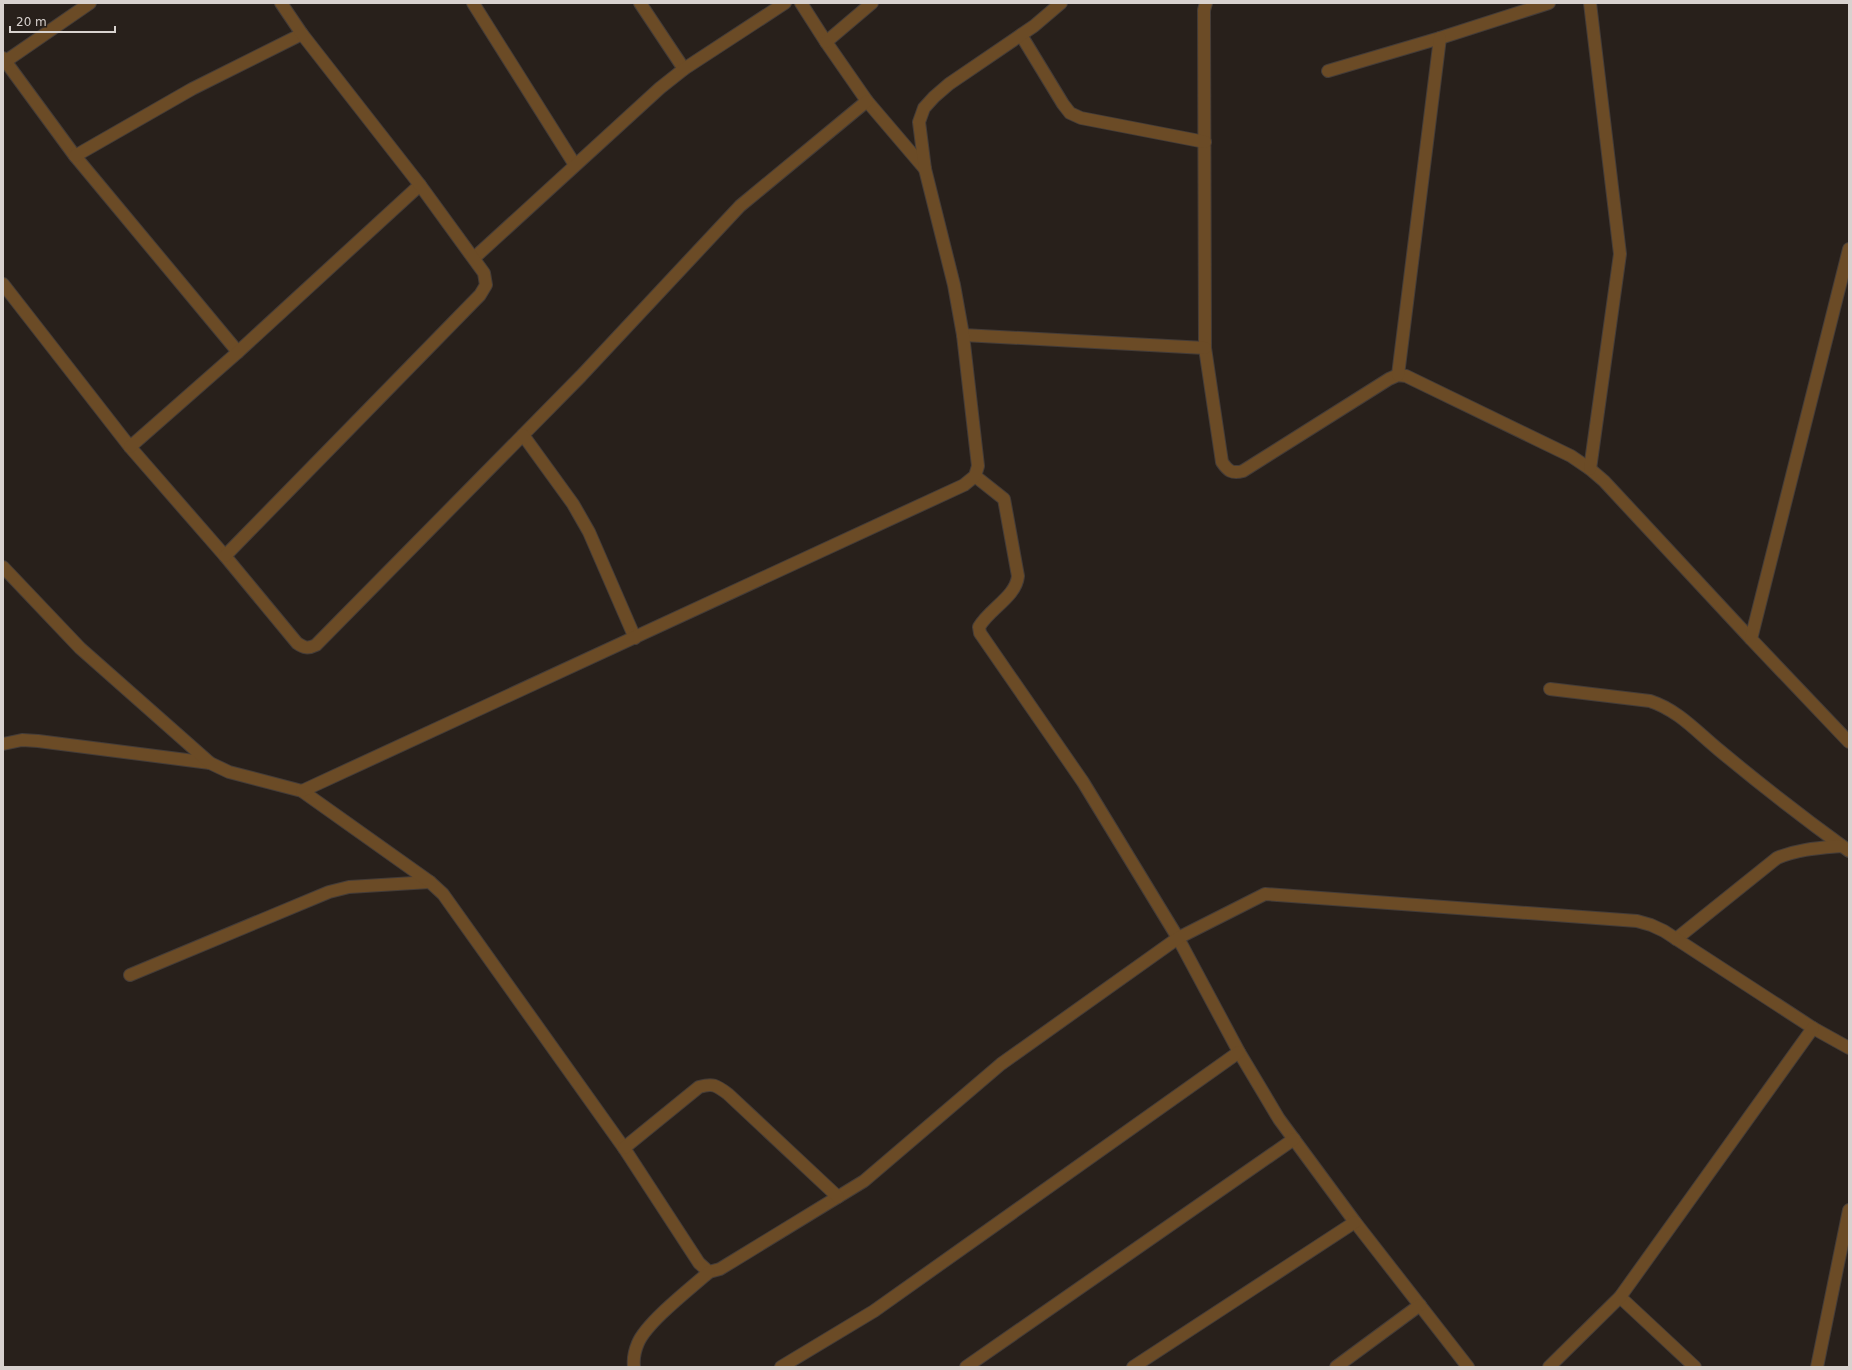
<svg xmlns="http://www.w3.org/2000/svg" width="1852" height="1370" viewBox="0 0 1852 1370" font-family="'DejaVu Sans',sans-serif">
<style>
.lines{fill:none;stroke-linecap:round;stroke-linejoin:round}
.lane-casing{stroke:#443c38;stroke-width:14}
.street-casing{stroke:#443c38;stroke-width:14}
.lane{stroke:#6b4b26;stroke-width:12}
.street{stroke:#6b4b26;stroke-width:12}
</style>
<rect width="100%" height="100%" fill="#28201b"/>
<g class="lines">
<g class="lane-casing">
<g id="lane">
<path d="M1550,689L1650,701C1678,710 1697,732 1719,750C1761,785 1805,819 1849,851"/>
<path d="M3,744L22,740L38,741L210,763"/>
<path d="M1676,939L1777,858C1798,849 1819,848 1842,846"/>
<path d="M130,975L329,892L349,887L430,882"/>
</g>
</g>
<g class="street-casing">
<g id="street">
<path d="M473,3L575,165"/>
<path d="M640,3L684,69"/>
<path d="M801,3L826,42L867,101L925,169"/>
<path d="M1206,3L1204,10L1205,348L1222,462C1228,471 1232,474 1243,471L1389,379L1398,375L1406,376L1571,456L1590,469L1604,481L1751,639"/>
<path d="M1021,35L1063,104L1070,113L1081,118L1205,142"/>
<path d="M826,42L872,3"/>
<path d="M3,58L75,156L238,352"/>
<path d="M3,63L90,3"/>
<path d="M1328,71L1440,38L1549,3"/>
<path d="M75,156L192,89L302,34"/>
<path d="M1849,249L1751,639L1849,742"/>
<path d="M474,258L660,88L684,69L785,3"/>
<path d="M3,284L130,447L225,556L297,643C304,648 308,649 316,645L581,376L740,206L867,101"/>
<path d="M963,335L1205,348"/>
<path d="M1398,375L1440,38"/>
<path d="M523,435L573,504L589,532L635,638"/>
<path d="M130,447L238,352L420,185"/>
<path d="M1590,469L1620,254L1590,3"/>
<path d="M975,476L1004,499L1018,576C1016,597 989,609 979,627L980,633L1083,782L1178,938L1239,1052L1279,1119L1355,1222L1468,1367"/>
<path d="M225,556L480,295L486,285L484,273L420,185L302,34L281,3"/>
<path d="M3,567L80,648L210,763L229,772L302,791L430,882L443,894L624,1148L699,1263L709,1272L720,1269L864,1181L1001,1064L1178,938L1265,894L1637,921L1651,925L1664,931L1813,1028L1849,1048"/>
<path d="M302,791L964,485L975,476L978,466L963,335L954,285L925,169L919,122L924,108L934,97L949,84L1034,26L1061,3"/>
<path d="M624,1148L699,1087C713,1083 716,1085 728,1094L838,1197"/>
<path d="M1620,1297L1695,1367"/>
<path d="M634,1367C633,1359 635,1350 638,1343C647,1322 691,1288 709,1272"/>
<path d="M781,1367L874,1311L1239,1052"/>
<path d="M966,1367L1294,1139"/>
<path d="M1133,1367L1355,1222"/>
<path d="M1336,1367L1420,1305"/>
<path d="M1549,1367L1620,1297L1813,1028"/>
<path d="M1817,1367L1849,1210"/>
</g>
</g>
<use href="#lane" class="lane"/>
<use href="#street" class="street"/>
</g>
<rect width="1852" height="1370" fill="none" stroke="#d8d2cf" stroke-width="8"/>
<path d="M10 26v6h105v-6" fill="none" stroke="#d8d2cf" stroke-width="2"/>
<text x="16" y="26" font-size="12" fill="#d8d2cf" stroke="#28201b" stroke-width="3" paint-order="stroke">20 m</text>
</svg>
